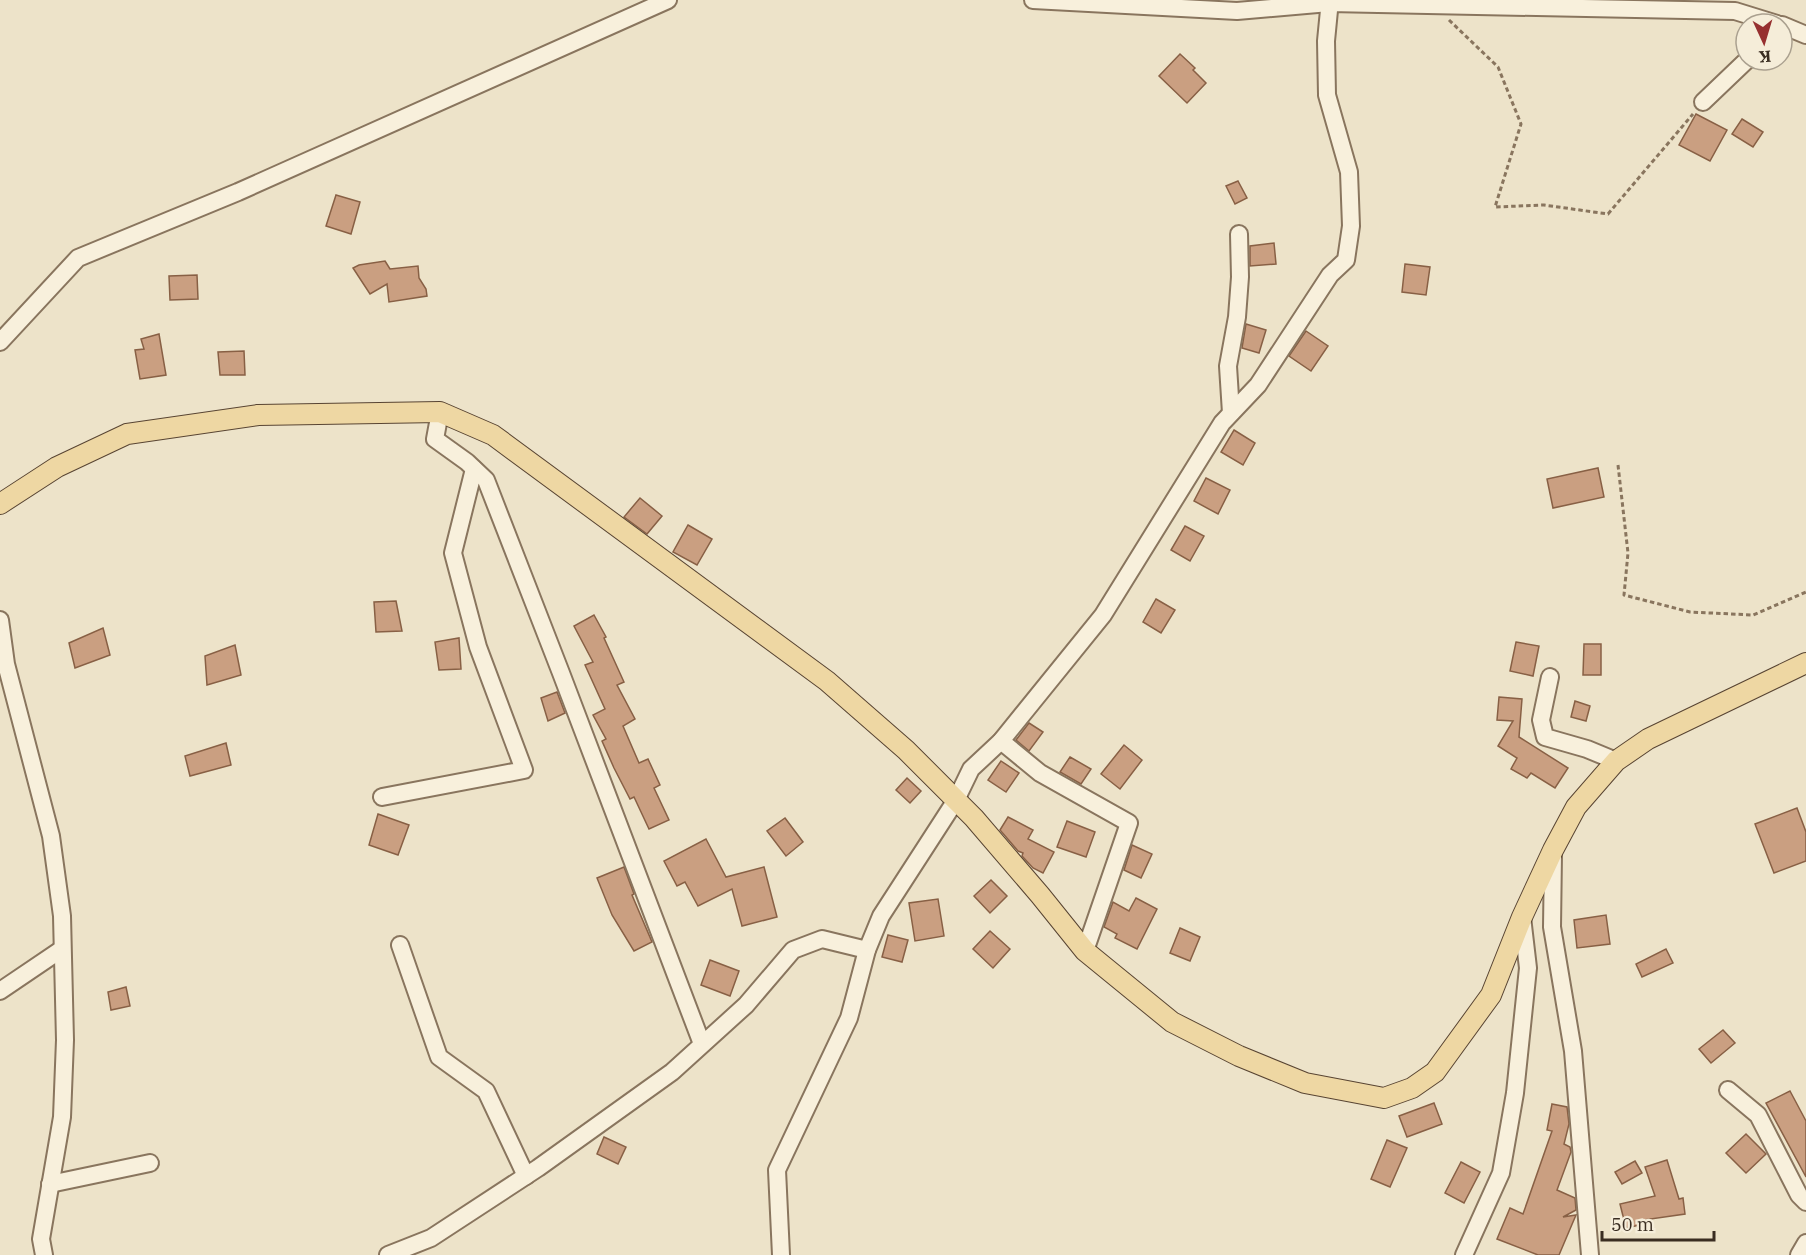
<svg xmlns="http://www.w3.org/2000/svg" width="1806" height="1255" viewBox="0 0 1806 1255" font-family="'IBM Plex Serif',serif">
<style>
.building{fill:#ca9f81;stroke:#886045;stroke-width:1.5}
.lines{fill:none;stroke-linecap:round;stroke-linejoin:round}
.minor-casing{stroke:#89755e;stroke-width:20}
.major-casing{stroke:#584432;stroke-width:22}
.path{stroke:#89755e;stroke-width:3;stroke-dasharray:4.5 3;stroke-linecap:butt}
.minor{stroke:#f8f0dc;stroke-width:16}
.major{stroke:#eed7a3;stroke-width:20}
</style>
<rect width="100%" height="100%" fill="#ede3c9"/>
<g class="building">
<path d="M1180,54L1195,68L1193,70L1206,83L1187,103L1159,76Z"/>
<path d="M1696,114L1727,130L1710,161L1679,145Z"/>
<path d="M1742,119L1763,132L1753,147L1732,134Z"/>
<path d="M1238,181L1247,198L1235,204L1226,186Z"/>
<path d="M336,195L360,202L351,234L326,226Z"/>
<path d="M1274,243L1276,264L1250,266V246Z"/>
<path d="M385,261L390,269L418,266L419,278L426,289L427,296L389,302L387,284L370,294L353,268L359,265Z"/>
<path d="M1405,264L1430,267L1426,295L1402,292Z"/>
<path d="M197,275L198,299L170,300L169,276Z"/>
<path d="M1246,324L1266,330L1259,353L1242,348Z"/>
<path d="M1306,331L1328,346L1311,371L1289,356Z"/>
<path d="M159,334L166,375L140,379L135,350L144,349L141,339Z"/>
<path d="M244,351L245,375H220L218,352Z"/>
<path d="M1234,430L1255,443L1243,465L1221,452Z"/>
<path d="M1598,468L1604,497L1553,508L1547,479Z"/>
<path d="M1206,478L1230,490L1218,514L1194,501Z"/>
<path d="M640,498L662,516L647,534L624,517Z"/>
<path d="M688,525L712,539L697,565L673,552Z"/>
<path d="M1185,526L1204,536L1190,561L1171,550Z"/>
<path d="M1156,599L1175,610L1161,633L1143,622Z"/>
<path d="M396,601L402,631L376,632L374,602Z"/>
<path d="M594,615L606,637L604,638L624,682L617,685L635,719L623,726L639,763L648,759L660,785L654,788L669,820L649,829L634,797L630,799L614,768L602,741L606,739L593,715L605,709L585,665L593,662L574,626Z"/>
<path d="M103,628L110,655L75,668L69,643Z"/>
<path d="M459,638L461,669L439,670L435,642Z"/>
<path d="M1516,642L1539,646L1533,676L1510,671Z"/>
<path d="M1584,644H1601V675H1583Z"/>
<path d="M235,645L241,675L207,685L205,656Z"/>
<path d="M557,692L565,713L548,721L541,698Z"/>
<path d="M1499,697L1522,699L1519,737L1568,768L1555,788L1531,773L1527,778L1511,769L1517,758L1498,746L1513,721L1497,720Z"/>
<path d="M1575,701L1590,706L1586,721L1571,717Z"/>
<path d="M1029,723L1043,732L1029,751L1016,740Z"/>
<path d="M226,743L231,765L190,776L185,756Z"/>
<path d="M1124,745L1142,760L1120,789L1101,774Z"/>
<path d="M1070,757L1091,769L1081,784L1060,772Z"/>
<path d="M1001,761L1019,773L1006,792L988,780Z"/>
<path d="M907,778L921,791L910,803L896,790Z"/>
<path d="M1797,808L1806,832V861L1774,873L1755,824Z"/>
<path d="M378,814L409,825L398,855L369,845Z"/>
<path d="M1008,817L1033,830L1028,839L1054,852L1043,873L1033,868L1022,856L1023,853L1018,851L1000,830Z"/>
<path d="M785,818L803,842L786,856L767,831Z"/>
<path d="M1067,821L1095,832L1086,857L1057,847Z"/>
<path d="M706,839L726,877L764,867L777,917L742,926L732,889L698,906L685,882L677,886L664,861Z"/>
<path d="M1132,845L1152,854L1141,878L1124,870Z"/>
<path d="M624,867L634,894L632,895L652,942L634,951L612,915L597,878Z"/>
<path d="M991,880L1007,896L990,913L974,896Z"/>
<path d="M1136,898L1157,909L1137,949L1115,938L1117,934L1104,927L1113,902L1129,911Z"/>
<path d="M938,899L944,936L915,941L909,903Z"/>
<path d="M1606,915L1610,944L1577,948L1574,920Z"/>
<path d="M1180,928L1200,937L1190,961L1170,953Z"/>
<path d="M990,931L1010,949L993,968L973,949Z"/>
<path d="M888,935L908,940L902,962L882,957Z"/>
<path d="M1666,949L1673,963L1642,977L1636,964Z"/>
<path d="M710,960L739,971L730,996L701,985Z"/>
<path d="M126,987L130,1006L111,1010L108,992Z"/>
<path d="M1723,1030L1735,1043L1711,1063L1699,1049Z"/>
<path d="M1790,1091L1806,1121V1177L1766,1103Z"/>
<path d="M1434,1103L1442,1124L1407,1137L1399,1116Z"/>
<path d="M1552,1104L1567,1107L1569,1124L1564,1144L1570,1147L1571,1152L1557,1190L1575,1198L1576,1210L1563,1217L1576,1215L1559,1255H1538L1497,1239L1510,1208L1523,1214L1552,1131L1547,1130Z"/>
<path d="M1746,1134L1766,1154L1746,1173L1726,1153Z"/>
<path d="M604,1137L626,1147L618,1164L597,1154Z"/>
<path d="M1387,1140L1407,1148L1390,1187L1371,1179Z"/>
<path d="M1667,1160L1679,1199L1683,1198L1685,1214L1643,1220L1644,1224L1626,1228L1620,1204L1655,1196L1645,1167Z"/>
<path d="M1635,1161L1642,1173L1622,1184L1615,1172Z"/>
<path d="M1461,1162L1480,1172L1464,1203L1445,1193Z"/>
</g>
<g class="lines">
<g class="minor-casing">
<g id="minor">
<path d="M1033,0L1237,11L1329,3L1735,11L1777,24"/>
<path d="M1782,25L1806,35"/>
<path d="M1703,102L1747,60"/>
<path d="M0,342L78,258L238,192L668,0"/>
<path d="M440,412L435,439L467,462L486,480L561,673L702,1044"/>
<path d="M1231,413L1228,366L1237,317L1240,277L1239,234"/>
<path d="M0,620L6,664L51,836L62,916L65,1040L62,1117L41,1239L44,1255"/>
<path d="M1550,677L1541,720L1545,737L1587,749L1616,761"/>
<path d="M1001,741L1040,773L1129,823L1085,951"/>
<path d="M382,797L524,770L478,647L453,553L474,469"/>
<path d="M1553,854L1552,927L1573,1051L1590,1255"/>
<path d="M400,945L439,1057L486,1091L526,1176"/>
<path d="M0,991L62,949"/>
<path d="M1728,1090L1758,1115L1799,1195L1806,1202"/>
<path d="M50,1184L150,1163"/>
<path d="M388,1255L431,1238L538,1168L672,1072L746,1005L793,950L822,939L867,950"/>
<path d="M781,1255L777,1170L849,1018L867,950L881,916L956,800L971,769L1001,741L1103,615L1222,423L1258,385L1330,275L1346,260L1351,226L1349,172L1327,95L1326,41L1330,0"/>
<path d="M1464,1255L1501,1173L1515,1093L1528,968L1522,917"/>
<path d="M1799,1255L1806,1243"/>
</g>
</g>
<g class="major-casing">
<path id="major" d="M0,504L57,467L127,434L258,415L440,412L493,435L827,681L906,750L974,818L1040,895L1085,951L1172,1022L1239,1056L1305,1083L1384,1098L1412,1088L1435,1072L1491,995L1522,917L1553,850L1576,807L1616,761L1648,739L1806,663"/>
</g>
<g class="path">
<path d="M1449,20L1498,67L1521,124L1495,207L1544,205L1608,214L1693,114"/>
<path d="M1618,465L1628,553L1624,595L1690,612L1753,615L1806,592"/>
</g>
<use href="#minor" class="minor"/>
<use href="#major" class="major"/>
</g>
<g transform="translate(1764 42) rotate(176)"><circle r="28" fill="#f5edd9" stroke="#aaa08f" stroke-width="1.5"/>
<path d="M0-4.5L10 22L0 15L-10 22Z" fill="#963030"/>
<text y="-9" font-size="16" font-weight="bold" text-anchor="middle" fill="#3a2d21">K</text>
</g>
<path d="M1602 1231v9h112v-9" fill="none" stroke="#3a2d21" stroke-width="3"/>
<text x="1611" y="1231" font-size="18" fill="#3a2d21" stroke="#f5edd9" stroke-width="4.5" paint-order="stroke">50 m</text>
</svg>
